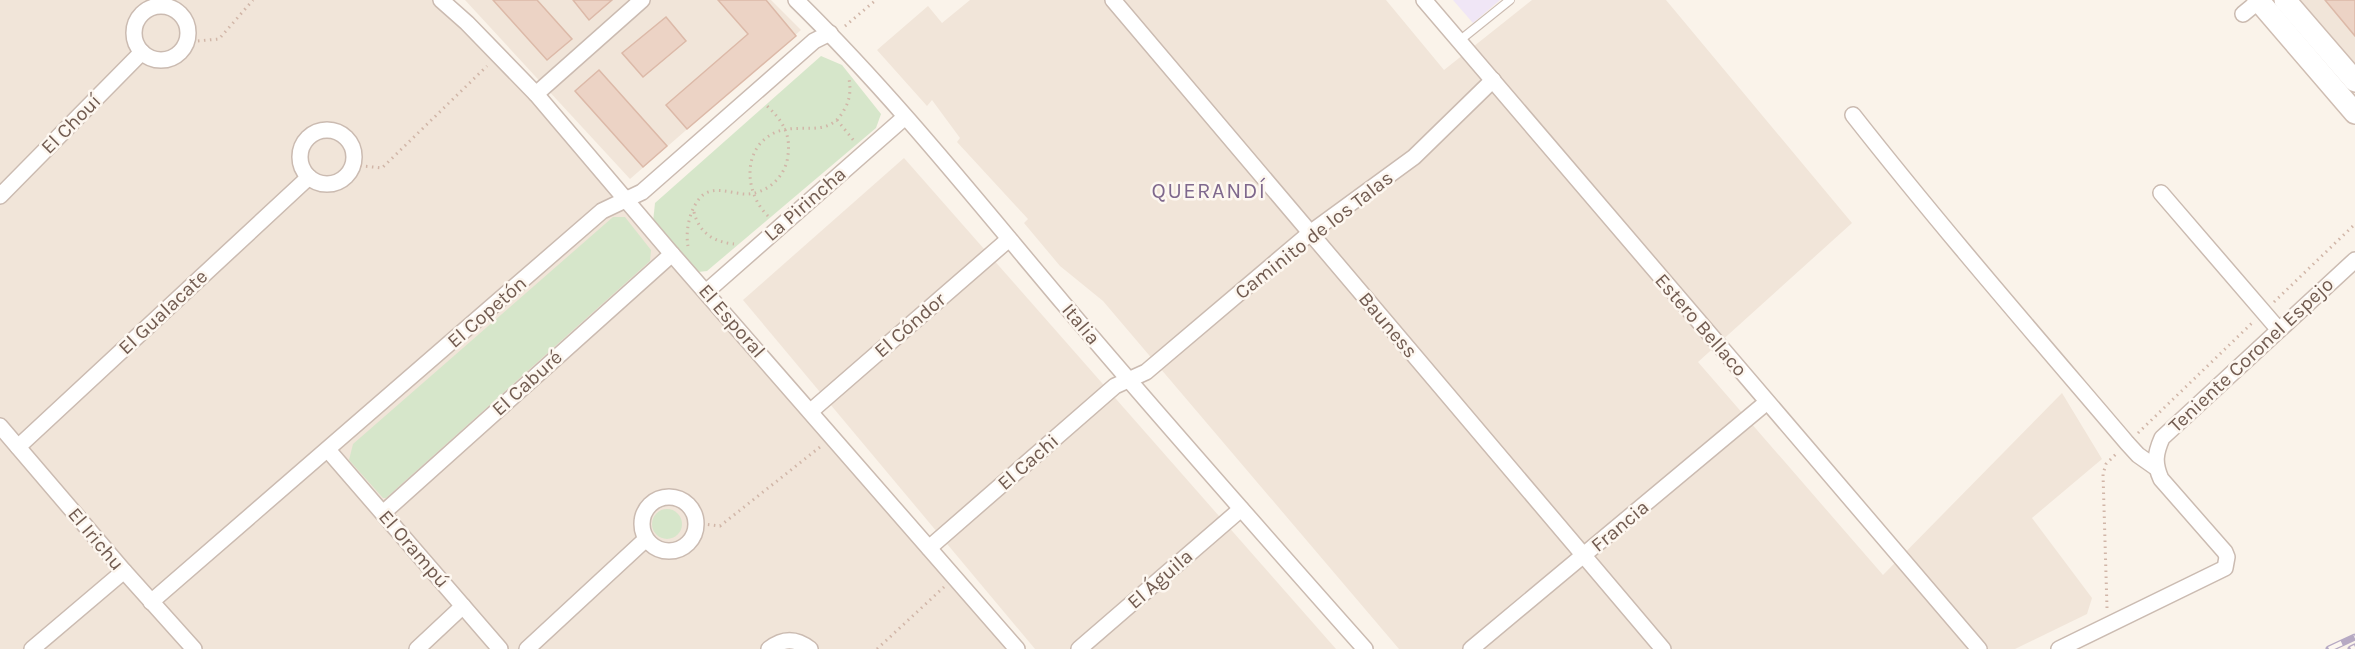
<svg xmlns="http://www.w3.org/2000/svg" width="2355" height="649" viewBox="0 0 2355 649" font-family="Karla,sans-serif">
<style>
.residential{fill:#f1e5d9}
.education{fill:#f0e6f6}
.green{fill:#d6e6ca}
.building{fill:#ecd3c5;stroke:#dcb9a8;stroke-width:1.5}
.lines{fill:none;stroke-linecap:round;stroke-linejoin:round}
.lane-casing{stroke:#cbbbb1;stroke-width:10}
.street-casing{stroke:#cbbbb1;stroke-width:18}
.secondary-casing{stroke:#cfbdb2;stroke-width:24}
.path{stroke:#d1b6a8;stroke-width:3;stroke-dasharray:1.5 4.5;stroke-linecap:butt}
.lane{stroke:#fff;stroke-width:8}
.street{stroke:#fff;stroke-width:15}
.secondary{stroke:#fff;stroke-width:21}
.rail-casing{stroke:#b6a9c3;stroke-width:7}
.rail{stroke:#fdf7f0;stroke-width:4.5;stroke-dasharray:14;stroke-linecap:butt}
.labels{text-anchor:middle;dominant-baseline:central;stroke-width:5;stroke-linejoin:round;paint-order:stroke}
.street-label{font-size:20px;fill:#715b50;stroke:#fdf7f0}
.quarter-label{font-size:22px;letter-spacing:1.5px;fill:#7f688d;stroke:#fdf7f0}
</style>
<rect width="100%" height="100%" fill="#faf3ea"/>
<g class="residential">
<path d="M0,0H439L467,23L1017,649H0Z"/>
<path d="M465,0H771L801,30L630,179Z"/>
<path d="M970,0H1386L1444,70L1532,0H1666L1852,223L1698,362L1883,575L2062,393L2102,459L2032,518L2092,598L2087,614L2015,649H1399L1103,301L1060,266L1024,223L1028,219L957,142L960,138L932,100L927,106L877,50L928,6L942,23Z"/>
<path d="M2285,0H2355V81Z"/>
<path d="M904,158L1336,649H1035L743,300Z"/>
</g>
<path class="education" d="M1453,0H1500L1473,23Z"/>
<g class="green">
<path d="M821,56L842,65L881,114L876,128L707,271L698,272L653,222L655,203Z"/>
<path d="M613,217H625L651,250L650,261L386,498H383L349,460L353,444Z"/>
<circle cx="667" cy="524" r="15"/>
</g>
<g class="building">
<path d="M493,0H537L572,39L547,60Z"/>
<path d="M573,0H612L589,20Z"/>
<path d="M718,0H766L796,36L687,129L666,105L748,34Z"/>
<path d="M2325,0H2355V36Z"/>
<path d="M666,17L686,41L643,77L622,53Z"/>
<path d="M599,70L667,146L643,167L575,91Z"/>
</g>
<g class="lines">
<g class="lane-casing">
<path id="lane" d="M1459,41L1510,0"/>
</g>
<g class="street-casing">
<g id="street">
<path d="M441,0L467,23L536,94L672,254L1017,649"/>
<path d="M796,0C892,94 977,201 1063,303C1162,420 1263,534 1365,649"/>
<path d="M1113,0L1663,649"/>
<path d="M1424,0L1979,649"/>
<circle cx="161" cy="33" r="27"/>
<path d="M2243,14L2260,0"/>
<path d="M536,94L642,0"/>
<path d="M1853,115C1941,227 2035,335 2127,443L2138,455L2155,467"/>
<circle cx="327" cy="157" r="27"/>
<path d="M2161,193L2279,330"/>
<path d="M0,196L142,52"/>
<path d="M706,292L905,117"/>
<path d="M811,411L1009,239"/>
<path d="M0,426L124,571L194,649"/>
<path d="M18,447L309,177"/>
<path d="M328,450L500,649"/>
<circle cx="669" cy="524" r="27"/>
<path d="M383,513L672,254"/>
<path d="M929,548L1115,386L1146,372L1310,233L1414,157L1493,80"/>
<path d="M151,602L602,211L642,192L814,41L830,33"/>
<path d="M32,649L124,571"/>
<path d="M417,649L463,606"/>
<path d="M527,649L646,539"/>
<path d="M769,649C783,638 796,638 810,649"/>
<path d="M1079,649L1241,509"/>
<path d="M1471,649L1767,402"/>
<path d="M2059,649L2225,568L2227,557L2225,552L2161,479C2154,463 2155,454 2162,438L2355,260"/>
</g>
</g>
<g class="secondary-casing">
<g id="secondary">
<path d="M2258,0L2355,113"/>
<path d="M2285,0L2355,81"/>
</g>
</g>
<g class="path">
<path d="M845,26L876,0"/>
<path d="M186,42L219,39L253,0"/>
<path d="M837,120L855,142"/>
<path d="M354,165L382,168L487,66"/>
<path d="M694,212C699,233 714,242 734,244"/>
<path d="M768,216C745,194 741,149 774,133C799,121 828,140 844,110C850,100 851,90 849,79"/>
<path d="M688,246C685,231 690,206 703,195C715,186 730,193 744,194C766,195 786,177 788,155C791,132 781,119 765,104"/>
<path d="M2274,302L2355,224"/>
<path d="M2138,433L2252,323"/>
<path d="M696,523L720,526L820,447"/>
<path d="M2107,608L2103,474L2106,464L2116,454"/>
<path d="M877,649L944,587"/>
</g>
<use href="#lane" class="lane"/>
<use href="#street" class="street"/>
<use href="#secondary" class="secondary"/>
<g class="rail-casing">
<g id="rail">
<path d="M2329,649L2355,637"/>
<path d="M2351,649L2355,647"/>
</g>
</g>
<use href="#rail" class="rail"/>
</g>
<g class="labels">
<g class="street-label">
<text transform="translate(71 124) rotate(-45)">El Chouí</text>
<text transform="translate(805 204) rotate(-41)">La Pirincha</text>
<text transform="translate(1314 235) rotate(-38)">Caminito de los Talas</text>
<text transform="translate(163 312) rotate(-43)">El Gualacate</text>
<text transform="translate(487 312) rotate(-41)">El Copetón</text>
<text transform="translate(732 321) rotate(49)">El Esporal</text>
<text transform="translate(1081 324) rotate(50)">Italia</text>
<text transform="translate(910 325) rotate(-41)">El Cóndor</text>
<text transform="translate(1388 325) rotate(50)">Bauness</text>
<text transform="translate(1701 325) rotate(49)">Estero Bellaco</text>
<text transform="translate(2251 355) rotate(-43)">Teniente Coronel Espejo</text>
<text transform="translate(527 383) rotate(-42)">El Caburé</text>
<text transform="translate(1028 462) rotate(-41)">El Cachi</text>
<text transform="translate(1620 526) rotate(-40)">Francia</text>
<text transform="translate(96 539) rotate(50)">El Irichu</text>
<text transform="translate(414 549) rotate(49)">El Orampú</text>
<text transform="translate(1160 579) rotate(-41)">El Águila</text>
</g>
<g class="quarter-label">
<text x="1209" y="191">QUERANDÍ</text>
</g>
</g>
</svg>
